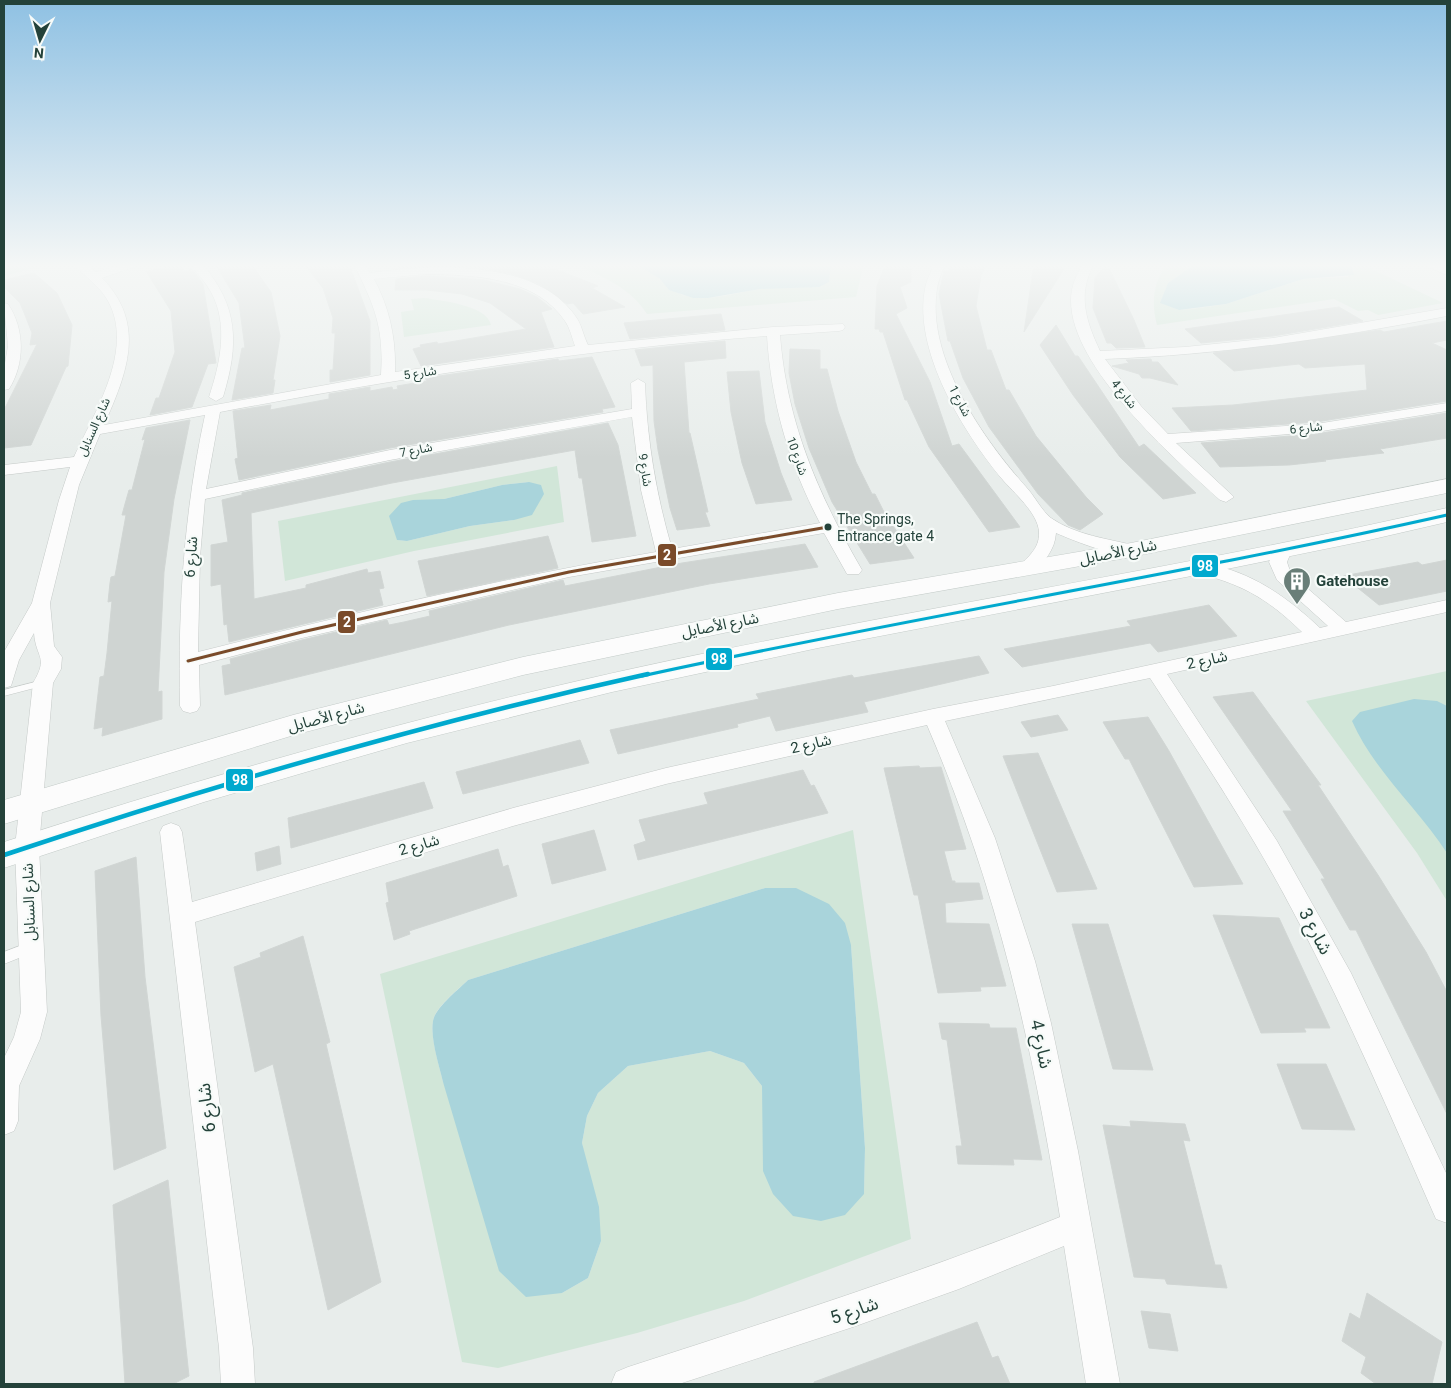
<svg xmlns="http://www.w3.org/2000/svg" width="1451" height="1388" viewBox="0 0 1451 1388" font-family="Roboto,'Noto Sans Arabic',sans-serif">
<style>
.green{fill:#d1e6d8;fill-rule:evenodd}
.water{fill:#a9d4db}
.building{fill:#cfd4d2;stroke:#d1d6d4}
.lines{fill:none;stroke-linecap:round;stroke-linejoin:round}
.lane-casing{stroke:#c5cac8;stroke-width:1}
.street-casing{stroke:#c5cac8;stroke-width:1}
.secondary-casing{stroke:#c3cbc8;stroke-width:1}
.lane{fill:#fcfcfc;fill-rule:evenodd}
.street{fill:#fcfcfc;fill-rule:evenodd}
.secondary{fill:#fcfcfc;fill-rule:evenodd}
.bus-1-casing{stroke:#f7fbf9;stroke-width:6}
.bus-2-far1-casing{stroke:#f7fbf9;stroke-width:6}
.bus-2-casing{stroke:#f7fbf9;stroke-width:8}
.bus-1{stroke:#7a4b2a;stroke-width:3}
.bus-2-far1{stroke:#00a9ce;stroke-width:3}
.bus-2{stroke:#00a9ce;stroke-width:4.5}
.bus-dot{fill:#24423a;stroke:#f7fbf9;stroke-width:2}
.labels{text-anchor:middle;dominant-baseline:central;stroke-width:4.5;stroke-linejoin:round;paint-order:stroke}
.far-street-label{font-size:12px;fill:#24423a;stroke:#f7fbf9}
.bus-label{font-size:14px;fill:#24423a;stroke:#f7fbf9;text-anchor:start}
.street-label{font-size:15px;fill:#24423a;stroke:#f7fbf9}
.poi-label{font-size:15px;font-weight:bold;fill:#24423a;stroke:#f7fbf9;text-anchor:start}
.near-street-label{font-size:18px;fill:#24423a;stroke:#f7fbf9}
.line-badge{stroke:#f7fbf9;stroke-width:2}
.badge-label{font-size:14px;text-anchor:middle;font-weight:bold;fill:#fff}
</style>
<rect width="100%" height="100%" fill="#e8edeb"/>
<g class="green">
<path d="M4,264H49L4,276Z"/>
<path d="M574,264C589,264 624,260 636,264C658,270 665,293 691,297C713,301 738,292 760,289C783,287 805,287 829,282L831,264H864L856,297L647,314C631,288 602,276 574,264Z"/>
<path d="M1168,264H1195L1168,283L1161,303L1179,310L1192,309L1226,304L1303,279L1348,277L1352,268L1344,264H1361L1443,303L1378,315L1368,310L1358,311L1334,299L1157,325C1151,304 1153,280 1168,264Z"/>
<path d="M425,298C442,301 487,305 491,325L404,337L401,312L414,310L411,299Z"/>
<path d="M557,466L564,522L414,551L285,581L278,521ZM529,482L514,520L470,526L407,541L397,540L444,499L502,485Z"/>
<path d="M1447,671V901L1417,853L1306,701Z"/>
<path d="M853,830L911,1239L744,1301L637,1333L498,1368L462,1362L380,974ZM765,888L851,945L865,1148L864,1194L764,1116L762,1086L744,1063L710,1051L628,1066L598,1093L587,1116L582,1143L601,1241L588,1278L562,1293L443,1082C439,1065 430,1037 433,1021C435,1007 459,989 468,980Z"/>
</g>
<g class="water">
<path d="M636,264H831L829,282L819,287L760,289L708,298H693L669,290L660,279Z"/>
<path d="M1195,264H1344L1352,267L1354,275L1303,279L1226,304L1179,310L1160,303L1168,283Z"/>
<path d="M529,482L541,485L544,494L532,515L514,520L470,526L407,541L397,540L389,516L401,503L413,500L444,499L502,485Z"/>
<path d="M1414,699L1437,701L1447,706V853C1418,808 1374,771 1352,721L1360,712Z"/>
<path d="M765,888H796L829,904L845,923L851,945L865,1148L864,1194L845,1215L821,1221L793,1216L773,1194L763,1171L762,1086L744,1063L710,1051L628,1066L598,1093L587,1116L582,1143L599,1207L601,1241L588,1278L562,1293L526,1297L499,1271L443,1082C439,1065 430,1038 433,1021C435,1008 459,989 468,980Z"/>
</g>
<g class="building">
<path d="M215,264H251L271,292L280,336L273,380H275L273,393L232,400L242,348H245L239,303Z"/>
<path d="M304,264H349L370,321V375L330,382V370H333L335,337V333H332L333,318L323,288Z"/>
<path d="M398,264H543L598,286L592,288L625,307L583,314L573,303L567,304L539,284L512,274L483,268L453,266L398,268Z"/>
<path d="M890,264L911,268V282L900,287L907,308L896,314L930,382L952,446L959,444L1020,527L989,532L929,447L907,400H905L883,332H880L879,329H875L877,286L885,266L889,267Z"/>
<path d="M952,264H987L981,275L976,306L987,350H991L1006,390H1009L1036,436L1086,497L1103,514L1080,530L1068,525L1038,494L989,427L963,378L950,341H948L939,294L944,271L948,272Z"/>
<path d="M1038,264H1067L1024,332L1033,271Z"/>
<path d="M1107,264L1134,320L1145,347L1116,348L1111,343H1107L1093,308L1095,278Z"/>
<path d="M181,265L185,271L192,269L203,284L216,363L208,364L192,407L150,415L156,398H159L175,352L171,311L146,271Z"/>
<path d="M34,273L57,293L72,325L68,366L66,367L31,445L4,448V410L37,344L30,345L32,333L25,315L20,303L4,287V280Z"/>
<path d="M427,276L484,280L520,289L537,297L552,309L541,312L554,347L421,366L413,349L421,347L420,345L437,342L438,344L526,329L490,303L462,294L427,290H395L396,279Z"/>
<path d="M1339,307L1363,321L1273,336L1201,343L1185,329Z"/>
<path d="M721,314L725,330L630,339L624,323Z"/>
<path d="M1447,321V340L1432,343L1447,350V401L1316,422L1191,431L1172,408L1233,405L1367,390L1365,364L1305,368L1299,364L1234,371L1213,353L1380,330L1384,332Z"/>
<path d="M1056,325L1075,356H1078L1139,447L1144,444L1196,493L1163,499L1120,457L1073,395L1040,345Z"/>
<path d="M725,341L726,358L684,362L689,433H690L708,512H705L710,526L677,530L670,508L658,450L654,421L653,365L641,366L635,350Z"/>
<path d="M790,349L820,350V369H827L838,411L856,462L872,494H875L884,512L914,558L870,564L832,502L809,448L795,404L789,373Z"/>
<path d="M592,357L615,407L602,409L603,412L390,448L239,480L235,459L238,458L233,411L271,405L270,410L329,399V394L370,387V391L392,387L393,390L398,389L397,386L427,381L425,378L558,359L559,361Z"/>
<path d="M1151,359L1152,362H1158L1178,385L1150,378H1142L1139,374L1112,366L1129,363L1126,360Z"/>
<path d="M759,371L765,422L781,473L792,500L756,504L742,463L731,412L727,372Z"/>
<path d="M1447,413V438L1380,449L1384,453L1324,460L1326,461L1289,465L1220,467L1201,443L1316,434Z"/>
<path d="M190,420L174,499L164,572L158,692L162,691V719L102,736L103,727L94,729L100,677L104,676L107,653L112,601L108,602L110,583L111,577L115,576L126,515H122L125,504L129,490H132L145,439L142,440L146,428Z"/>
<path d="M608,423L618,445L636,536L592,542L582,478H579L575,450L392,483L251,513L254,599L306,588V585L367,569L368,573L380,571L384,588L379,589L383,605L229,642L227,624L224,625L221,584L211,586V545L228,542L222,500L242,495V493L390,462Z"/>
<path d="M548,536L558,568L427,596L418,561Z"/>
<path d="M805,544L818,567L709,584L509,625L225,695L222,666L231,664L230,659L302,640L387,620L389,625L404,622L430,616L429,611L563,580L565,586L682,563Z"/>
<path d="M1447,560V591L1379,605L1343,576L1418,562L1422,565Z"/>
<path d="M1209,605L1237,636L1158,652L1150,643L1022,667L1004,649L1131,626L1127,621Z"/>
<path d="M979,656L989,673L864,702L868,712L776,731L770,716L737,724L738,727L618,754L610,730L759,699L756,694L852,675L854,678Z"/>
<path d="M1253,692L1321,785H1318L1378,875L1426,952L1447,992V1114L1356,930H1350L1321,879H1325L1283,811H1292L1213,697Z"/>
<path d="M1058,715L1068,730L1031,737L1021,722Z"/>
<path d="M1148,717L1169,751L1243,884L1194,887L1129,759H1125L1103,722Z"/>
<path d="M580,740L589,763L463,794L456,772Z"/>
<path d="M1038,753L1097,889L1057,892L1003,756Z"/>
<path d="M919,766L920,768L941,767L966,849L944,851L952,881H955V883H979L983,899L945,903L946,923L989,924L1006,986L980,987L981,991L938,993L918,895H914L884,768Z"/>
<path d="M803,770L811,786L814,785L828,813L638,860L634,845L646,841L639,820L708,804L704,793Z"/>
<path d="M424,782L433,808L291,848L288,818Z"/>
<path d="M594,830L606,870L552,884L542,844Z"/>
<path d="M279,846L281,864L257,871L255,853Z"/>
<path d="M498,849L503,867L508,865L517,896L409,931L410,934L394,940L386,903L389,902L386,883Z"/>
<path d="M136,857L145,977L166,1148L114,1170L101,1016L95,871Z"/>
<path d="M1213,915L1279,918L1330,1028H1304L1306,1032L1261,1033Z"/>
<path d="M1072,924H1108L1153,1070L1113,1069Z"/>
<path d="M303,936L330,1042L326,1044L381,1282L328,1310L273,1064L255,1072L234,967L261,957L260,953Z"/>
<path d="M939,1023L989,1024L990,1028H1016L1042,1160L1013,1159L1014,1165L958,1164L956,1146H962L947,1040L942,1039Z"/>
<path d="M1277,1064H1326L1355,1130L1302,1129Z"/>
<path d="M1130,1121L1185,1124L1190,1141L1183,1140L1215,1265H1221L1227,1288L1167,1284L1165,1279L1134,1277L1103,1125L1131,1127Z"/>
<path d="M168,1180L189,1376L173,1384H125L113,1205Z"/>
<path d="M1367,1293L1442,1342L1432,1384H1376L1361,1373L1366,1357L1342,1341L1350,1313L1360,1319Z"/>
<path d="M1141,1311L1170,1314L1178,1351L1149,1348Z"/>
<path d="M977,1322L992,1358L998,1356L1010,1384H814V1382Z"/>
</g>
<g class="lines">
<g class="lane-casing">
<g id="lane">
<path d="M43,680L48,683L46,685L4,696V690Z"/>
<path d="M30,942L34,944L36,948L34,952L4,964V952Z"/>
</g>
</g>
<g class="street-casing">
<g id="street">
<path d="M74,264H87L96,272L125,264H142L102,278C147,324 127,373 104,425L381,375C384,326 374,306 354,264H364L370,273C432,264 540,258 578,320C582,327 584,337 588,345L773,327L843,324L845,327L843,330L839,331L780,335C787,423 818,494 862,570L859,574H847L824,533L569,577L302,638L199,665L200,706L197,711L190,713L183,711L180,706C178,606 184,512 205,415L100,434L79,485L50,603L54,646L62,657L61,669L53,683L39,847L47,1012L40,1039L19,1086L18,1121L14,1131L4,1135V1058L14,1037L21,1012L15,847L33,683C49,656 36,659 34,633L19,660L11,686L4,688V652L32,603L59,500L70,467L4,475V465L74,457C94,413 135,350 108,301C100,286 85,277 74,264ZM427,274C475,275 535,277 565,321C570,328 572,338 575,346L395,372C396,339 390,309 374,279ZM767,336C771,402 789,464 820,523L672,549C656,494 647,440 645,383L638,379L631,383L632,409L390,450L206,489L220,412C401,378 583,349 767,336ZM632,417L641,490L656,552C502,578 350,614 198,652L200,557L205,499L390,460Z"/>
<path d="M191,264H202C239,306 239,345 223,397L216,401L209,397C220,364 229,325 211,292C205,281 196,273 191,264Z"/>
<path d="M934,264H945C942,272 938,281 937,289C926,358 984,440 1027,488C1035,497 1042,511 1051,518C1075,535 1109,539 1137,546L1140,550L1137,554C1118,559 1075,541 1056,533C1055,550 1044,562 1032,574H1020L1017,570C1026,557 1040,550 1039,532C1038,513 1014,493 1002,479C964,433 913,351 925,289C926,281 931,272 934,264Z"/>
<path d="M1083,264H1094C1077,295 1086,321 1100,351L1185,347L1273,338L1447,308V316C1334,338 1220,355 1105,359L1141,406L1168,434L1316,424L1447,403V411L1316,432L1176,443L1234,497L1226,502L1220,500C1174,458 1070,367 1071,300C1071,287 1076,275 1083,264Z"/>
<path d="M1422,264H1437L1447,268V275Z"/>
<path d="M4,303L8,304C25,329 25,364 9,389L4,390V369L8,346Z"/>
<path d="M1283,545L1289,546L1292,550L1287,562L1291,574L1346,622L1447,600V612L1167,674L1277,841L1351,973L1447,1175V1223L1436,1219C1391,1117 1348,1015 1296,917C1253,834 1201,756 1150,678L945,721L995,838L1035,961L1051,1023L1078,1151L1120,1384H1086L1064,1246L959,1289L853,1327L679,1384H611L616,1372L628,1367C773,1320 918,1274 1060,1217C1032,1043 997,887 927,725L666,784L513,826L195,922L253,1348L255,1384H221L219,1348L160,832L163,826L171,823L179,826L182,832L192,902L513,808L666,768L933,709L1053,686L1302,632C1265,596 1239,583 1190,571L1187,567L1190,563C1199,561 1208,564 1217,566C1258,576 1290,600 1320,628L1328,626L1277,580L1269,562L1277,546Z"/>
</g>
</g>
<g class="secondary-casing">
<g id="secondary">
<path d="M1447,479V493L1131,557L838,609L523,675L294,735L4,824V800L293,715L523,657L838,593L1131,543Z"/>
<path d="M1447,508V522L1369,540L1212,572L818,648L612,692L407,743L306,772L204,802L4,868V842C238,766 475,700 716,651C959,601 1205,563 1447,508Z"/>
</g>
</g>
<use href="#lane" class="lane"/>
<use href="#street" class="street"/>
<use href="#secondary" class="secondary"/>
<g class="bus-1-casing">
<path id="bus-1" d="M188,661L302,632L569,572L828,527"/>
</g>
<g class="bus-2-far1-casing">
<path id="bus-2-far1" d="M642,676C910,617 1180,575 1447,515"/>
</g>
<g class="bus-2-casing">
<path id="bus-2" d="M4,855C216,784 430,722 648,674"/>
</g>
<use href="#bus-1" class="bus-1"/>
<use href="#bus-2-far1" class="bus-2-far1"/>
<use href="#bus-2" class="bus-2"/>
</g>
<linearGradient id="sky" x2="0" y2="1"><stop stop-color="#8fc1e3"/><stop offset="0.58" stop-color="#f5f7f6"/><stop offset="1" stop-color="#f5f7f6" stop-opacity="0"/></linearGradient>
<rect width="1451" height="458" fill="url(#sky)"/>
<defs>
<g id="building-pin" transform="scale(1.4375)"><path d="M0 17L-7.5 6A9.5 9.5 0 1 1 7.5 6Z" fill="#697e78" stroke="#f7fbf9"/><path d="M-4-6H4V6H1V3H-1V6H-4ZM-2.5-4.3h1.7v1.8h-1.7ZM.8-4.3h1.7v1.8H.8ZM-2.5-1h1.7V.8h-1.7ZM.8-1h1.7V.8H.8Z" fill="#fff"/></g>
</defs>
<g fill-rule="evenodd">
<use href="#building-pin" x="1297" y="581"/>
</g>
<circle class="bus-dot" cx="828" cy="527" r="4.5"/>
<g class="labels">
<g class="far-street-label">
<text transform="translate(420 373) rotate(-9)">شارع 5</text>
<text transform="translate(1124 394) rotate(52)">شارع 4</text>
<text transform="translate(960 401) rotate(62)">شارع 1</text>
<text transform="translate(94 427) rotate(-66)">شارع السنابل</text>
<text transform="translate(1306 428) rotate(-6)">شارع 6</text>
<text transform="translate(416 450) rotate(-11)">شارع 7</text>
<text transform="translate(797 456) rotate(70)">شارع 10</text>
<text transform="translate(645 470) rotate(81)">شارع 9</text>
</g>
<g class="bus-label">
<text x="837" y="519">The Springs,<tspan x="837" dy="17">Entrance gate 4</tspan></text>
</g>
<g class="street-label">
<text transform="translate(1118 552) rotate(-11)">شارع الأصايل</text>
<text transform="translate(191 557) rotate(-86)">شارع 6</text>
<text transform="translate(720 625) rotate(-11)">شارع الأصايل</text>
<text transform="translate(1207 660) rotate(-12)">شارع 2</text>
<text transform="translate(326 717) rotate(-15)">شارع الأصايل</text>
<text transform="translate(811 744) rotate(-13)">شارع 2</text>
<text transform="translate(419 845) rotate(-16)">شارع 2</text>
<text transform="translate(29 902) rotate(-92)">شارع السنابل</text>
</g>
<g class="poi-label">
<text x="1316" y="581">Gatehouse</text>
</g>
<g class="near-street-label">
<text transform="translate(1316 931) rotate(62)">شارع 3</text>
<text transform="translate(1042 1044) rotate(78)">شارع 4</text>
<text transform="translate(206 1108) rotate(-97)">شارع 6</text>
<text transform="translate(854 1310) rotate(-19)">شارع 5</text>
</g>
</g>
<g class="line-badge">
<rect x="657" y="543" width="20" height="24" rx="5" fill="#7a4b2a"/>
<rect x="1191" y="554" width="28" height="24" rx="5" fill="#00a9ce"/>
<rect x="337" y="610" width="19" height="24" rx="5" fill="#7a4b2a"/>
<rect x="705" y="647" width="28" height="24" rx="5" fill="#00a9ce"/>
<rect x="225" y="768" width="29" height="24" rx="5" fill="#00a9ce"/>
</g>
<g class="badge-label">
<text x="667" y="560">2</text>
<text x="1205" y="571">98</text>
<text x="347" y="627">2</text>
<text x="719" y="664">98</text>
<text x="240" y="785">98</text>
</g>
<rect width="1451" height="1388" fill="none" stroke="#24423a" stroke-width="10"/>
<g transform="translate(40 40) rotate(185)" stroke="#f7fbf9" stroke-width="4" paint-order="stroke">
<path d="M0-4L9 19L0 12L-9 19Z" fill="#24423a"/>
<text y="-8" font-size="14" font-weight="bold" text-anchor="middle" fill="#24423a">N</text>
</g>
</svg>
